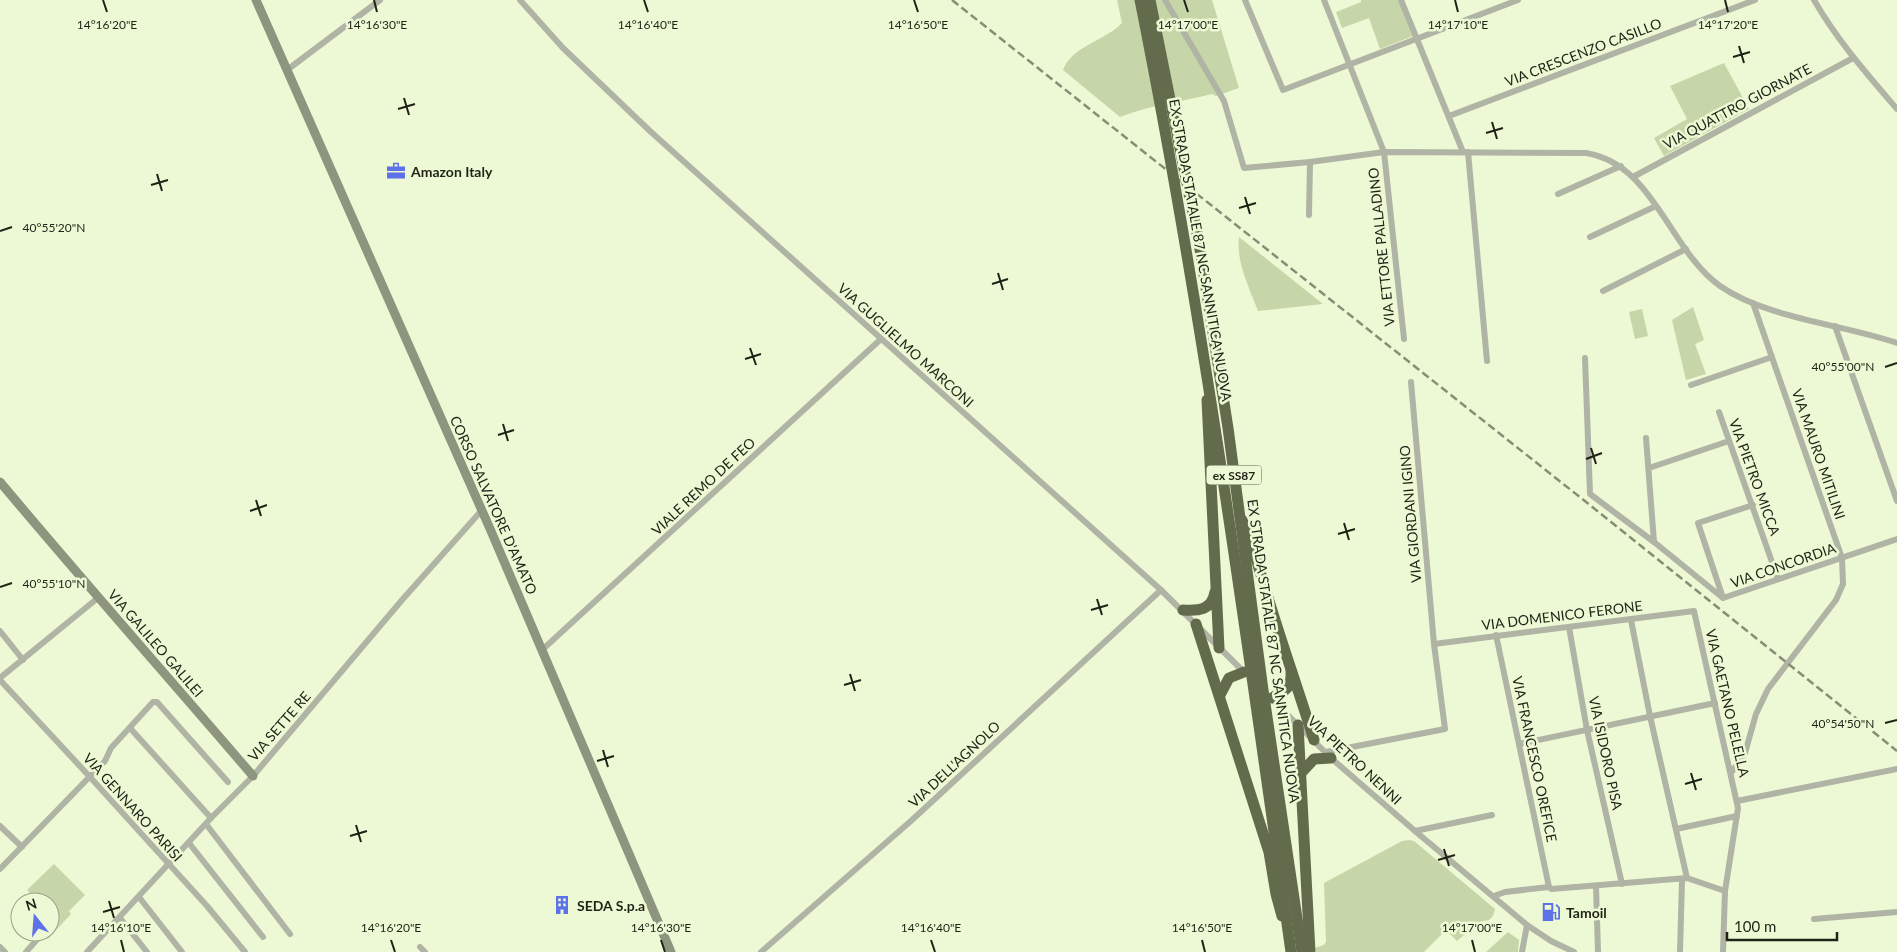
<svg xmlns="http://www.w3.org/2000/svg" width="1897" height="952" viewBox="0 0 1897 952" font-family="Lato,sans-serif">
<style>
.green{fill:#c7d6a8}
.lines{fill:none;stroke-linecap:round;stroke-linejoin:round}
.street{stroke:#afb4a5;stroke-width:6}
.secondary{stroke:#8e957f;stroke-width:9}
.highway{stroke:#626c4c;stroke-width:11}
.rail{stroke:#868e75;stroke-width:2.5;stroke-dasharray:8 4;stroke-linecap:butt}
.highway-bridge{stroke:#626c4c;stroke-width:11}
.ticks{fill:none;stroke:#1f2316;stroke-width:2}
.labels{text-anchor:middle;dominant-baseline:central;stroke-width:5;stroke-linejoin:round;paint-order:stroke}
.shield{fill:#edf9d5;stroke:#5d634f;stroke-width:1}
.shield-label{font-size:12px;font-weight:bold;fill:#1f2316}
.street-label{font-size:14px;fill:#1f2316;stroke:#edf9d5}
.poi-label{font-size:14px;font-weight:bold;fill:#1f2316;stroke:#edf9d5;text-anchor:start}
.ticks-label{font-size:12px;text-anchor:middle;fill:#1f2316;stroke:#edf9d5;stroke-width:5;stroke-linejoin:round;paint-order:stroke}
</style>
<rect width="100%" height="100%" fill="#edf9d5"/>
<g class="green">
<path d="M1117,0H1212L1239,88L1216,96L1212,94C1181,102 1150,105 1120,117L1063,70C1072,46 1105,41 1122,23Z"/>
<path d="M1361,0H1398L1413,36L1380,49L1369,18L1342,28L1336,12L1361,2Z"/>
<path d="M1724,63L1749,109L1664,156L1654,138L1687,119L1670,86Z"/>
<path d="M1239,237L1323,304L1258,311C1249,287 1236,262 1239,237Z"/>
<path d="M1693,307L1704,340L1695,344L1706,374L1686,380L1672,320Z"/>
<path d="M1642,309L1648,336L1635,339L1629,312Z"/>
<path d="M1409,840L1414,841L1495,909L1493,916L1489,920L1479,922L1457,941L1446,930L1424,952H1316L1315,948L1324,945L1326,942L1324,883L1402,841Z"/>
<path d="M54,864L85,895L69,911L71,914L48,939L45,936L56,922L50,915V902H38L27,890Z"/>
<path d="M1508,932L1519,940L1518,952H1486Z"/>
</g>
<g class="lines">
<g class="street">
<path d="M520,0L563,48L651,132L1161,590L1246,674"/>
<path d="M1165,0L1224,101L1244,168L1310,162L1384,152L1586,153C1654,164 1669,250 1720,286C1768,319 1842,324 1897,343"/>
<path d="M1245,0L1283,90L1518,0"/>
<path d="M1324,0L1384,152L1404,339"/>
<path d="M1401,0L1463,152"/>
<path d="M1814,0C1837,40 1867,74 1897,109"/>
<path d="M287,70L380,0"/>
<path d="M1449,116L1755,0"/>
<path d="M1468,152L1487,361"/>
<path d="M1633,177L1853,58"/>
<path d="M1558,194L1621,166"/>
<path d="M1309,215L1310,162"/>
<path d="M1590,237L1656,206"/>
<path d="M1603,291L1686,249"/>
<path d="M1835,326L1897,501"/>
<path d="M1585,358L1590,494L1654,542L1723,598L1897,539"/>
<path d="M1691,385L1772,357"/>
<path d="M1719,412L1778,579"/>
<path d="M1646,438L1654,542"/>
<path d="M1649,468L1729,441"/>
<path d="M1723,598L1698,523L1753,505"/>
<path d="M1631,620L1650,716L1687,878"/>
<path d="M1569,627L1587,730L1622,884"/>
<path d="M0,631L23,660"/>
<path d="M1496,635L1549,887"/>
<path d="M1434,644L1694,611L1738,808L1725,891L1723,952"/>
<path d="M542,650L881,339"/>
<path d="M0,678L99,597"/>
<path d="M0,680L90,777L207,906L245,952"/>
<path d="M1271,698L1331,758L1415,831L1527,925L1551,941L1574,952"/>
<path d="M130,728L211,818"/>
<path d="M1519,744L1715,703"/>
<path d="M1326,752L1445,729L1434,644L1411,382"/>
<path d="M1731,773L1745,753L1756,714L1768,689L1836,600L1843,584L1842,558L1753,303"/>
<path d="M1737,801L1897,769"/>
<path d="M206,824L290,934"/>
<path d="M0,826L22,847"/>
<path d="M1676,829L1737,816"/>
<path d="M1415,831L1492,815"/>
<path d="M189,843L263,937"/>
<path d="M0,869L105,761L111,748L153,702H157L228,782"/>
<path d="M1596,886L1598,952"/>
<path d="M1494,896L1505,892L1549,887L1551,889L1687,878L1725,891"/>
<path d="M139,897L182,952"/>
<path d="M120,918L147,952"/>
<path d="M1814,919L1897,912"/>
<path d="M0,947L5,952"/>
<path d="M420,947L425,952"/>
<path d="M26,952L42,934"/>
<path d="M87,952L211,818L253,776L402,600L482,510"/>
<path d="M761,952L912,820L1161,590"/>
<path d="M1522,952L1527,925"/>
<path d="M1680,952L1682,880"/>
</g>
<g class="secondary">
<path d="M256,0L491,531L671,952"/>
<path d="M0,482C83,581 169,678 253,776"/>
</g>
<g class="highway">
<path d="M1207,400L1219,648"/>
<path d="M1242,520C1254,548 1261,576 1270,604C1284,650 1300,695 1314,740"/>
<path d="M1183,610C1199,611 1212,610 1215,592"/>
<path d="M1196,624L1269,852L1276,894L1282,916"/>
<path d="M1220,695L1229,678L1244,672"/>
<path d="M1272,698C1286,690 1292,689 1291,670"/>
<path d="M1298,725L1310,952"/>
<path d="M1301,773L1314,759L1331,758"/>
</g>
<path class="rail" d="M952,0L1581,498L1897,751"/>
<g class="highway-bridge">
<path d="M1140,0C1203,315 1246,634 1291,952"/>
<path d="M1150,0L1199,243L1228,428L1263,690L1302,952"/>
</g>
</g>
<path class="ticks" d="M103,0L107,12M374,0L377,12M644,0L648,12M914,0L918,12M1184,0L1188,12M1455,0L1458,12M1725,0L1728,12M1739,46L1744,63M1733,57L1750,52M404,98L409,115M398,109L415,104M1492,122L1497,139M1486,133L1503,128M157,174L162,191M151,185L168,180M1245,197L1250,214M1239,208L1256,203M0,231L12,227M998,273L1003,290M992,284L1008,279M750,348L756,365M745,359L761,354M1885,367L1897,363M503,424L508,441M498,435L514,430M1591,448L1596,464M1586,459L1602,453M256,500L261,516M250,511L267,505M1344,523L1349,540M1338,534L1355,529M0,587L12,583M1097,599L1102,615M1091,610L1108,605M850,674L855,691M844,685L861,680M1885,723L1897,720M603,750L608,767M597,761L614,756M1691,773L1696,790M1685,784L1702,779M356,825L361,842M350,836L367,831M1444,849L1449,866M1438,860L1455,855M109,901L114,918M103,912L120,907M121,940L124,952M391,940L395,952M661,940L665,952M931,940L935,952M1202,940L1205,952M1472,940L1475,952"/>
<defs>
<g id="office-bare" transform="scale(1.5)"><path d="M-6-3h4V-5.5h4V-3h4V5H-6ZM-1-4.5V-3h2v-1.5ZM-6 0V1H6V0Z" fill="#5d71e8" stroke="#edf9d5" stroke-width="2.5" paint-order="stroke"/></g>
<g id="building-bare" transform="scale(1.5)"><path d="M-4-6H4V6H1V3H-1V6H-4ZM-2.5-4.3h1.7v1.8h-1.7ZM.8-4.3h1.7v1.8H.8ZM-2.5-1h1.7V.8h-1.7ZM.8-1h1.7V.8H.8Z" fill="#5d71e8" stroke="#edf9d5" stroke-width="2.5" paint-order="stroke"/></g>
<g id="fuel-bare" transform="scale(1.5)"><path d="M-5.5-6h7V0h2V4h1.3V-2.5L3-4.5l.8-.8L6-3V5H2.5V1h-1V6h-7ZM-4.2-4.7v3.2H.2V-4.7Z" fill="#5d71e8" stroke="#edf9d5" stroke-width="2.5" paint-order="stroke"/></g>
</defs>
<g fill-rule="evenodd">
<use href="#office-bare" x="396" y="171"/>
<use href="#building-bare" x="562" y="905"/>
<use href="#fuel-bare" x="1551" y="912"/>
</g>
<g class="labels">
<rect class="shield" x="1206.5" y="465.5" width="55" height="19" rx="4"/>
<g class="shield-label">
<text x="1234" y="475">ex SS87</text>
</g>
<g class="street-label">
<text transform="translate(1583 52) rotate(-21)">VIA CRESCENZO CASILLO</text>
<text transform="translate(1737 106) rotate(-28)">VIA QUATTRO GIORNATE</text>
<text transform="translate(1381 247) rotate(-96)">VIA ETTORE PALLADINO</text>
<text transform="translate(1201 250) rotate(80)">EX STRADA STATALE 87 NC SANNITICA NUOVA</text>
<text transform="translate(906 345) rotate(42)">VIA GUGLIELMO MARCONI</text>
<text transform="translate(1819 454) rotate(71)">VIA MAURO MITILINI</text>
<text transform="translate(1755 477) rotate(70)">VIA PIETRO MICCA</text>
<text transform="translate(703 486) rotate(-43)">VIALE REMO DE FEO</text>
<text transform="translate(494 505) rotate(66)">CORSO SALVATORE D'AMATO</text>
<text transform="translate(1410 514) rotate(-95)">VIA GIORDANI IGINO</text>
<text transform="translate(1783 565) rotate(-19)">VIA CONCORDIA</text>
<text transform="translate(1562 615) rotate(-7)">VIA DOMENICO FERONE</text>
<text transform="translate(156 643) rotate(49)">VIA GALILEO GALILEI</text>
<text transform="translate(1274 651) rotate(82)">EX STRADA STATALE 87 NC SANNITICA NUOVA</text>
<text transform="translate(1728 703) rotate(77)">VIA GAETANO PELELLA</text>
<text transform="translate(279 726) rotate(-49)">VIA SETTE RE</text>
<text transform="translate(1606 753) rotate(78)">VIA ISIDORO PISA</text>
<text transform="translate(1535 759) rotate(78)">VIA FRANCESCO OREFICE</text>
<text transform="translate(1355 760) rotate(43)">VIA PIETRO NENNI</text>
<text transform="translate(954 764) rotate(-43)">VIA DELL'AGNOLO</text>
<text transform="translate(133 807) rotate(48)">VIA GENNARO PARISI</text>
</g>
<g class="poi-label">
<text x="411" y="171">Amazon Italy</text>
<text x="577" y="905">SEDA S.p.a</text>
<text x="1566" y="912">Tamoil</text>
</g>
</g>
<g class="ticks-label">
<text x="107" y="29">14°16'20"E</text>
<text x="377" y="29">14°16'30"E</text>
<text x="648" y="29">14°16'40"E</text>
<text x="918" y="29">14°16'50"E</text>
<text x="1188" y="29">14°17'00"E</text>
<text x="1458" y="29">14°17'10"E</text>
<text x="1728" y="29">14°17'20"E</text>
<text x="54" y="232">40°55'20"N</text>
<text x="1843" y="371">40°55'00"N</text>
<text x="54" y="588">40°55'10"N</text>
<text x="1843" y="728">40°54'50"N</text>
<text x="121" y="932">14°16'10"E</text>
<text x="391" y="932">14°16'20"E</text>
<text x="661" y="932">14°16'30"E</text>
<text x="931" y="932">14°16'40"E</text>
<text x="1202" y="932">14°16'50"E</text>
<text x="1472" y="932">14°17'00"E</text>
</g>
<g transform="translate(35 917) rotate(343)"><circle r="24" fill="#edf9d5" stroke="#9ba389"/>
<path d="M0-4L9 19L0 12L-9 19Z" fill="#5d71e8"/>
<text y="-8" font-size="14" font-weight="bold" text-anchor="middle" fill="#1f2316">N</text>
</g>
<path d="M1727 932v8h110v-8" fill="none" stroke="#1f2316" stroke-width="2.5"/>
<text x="1734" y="932" font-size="15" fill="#1f2316" stroke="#edf9d5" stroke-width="4" paint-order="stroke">100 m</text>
</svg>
